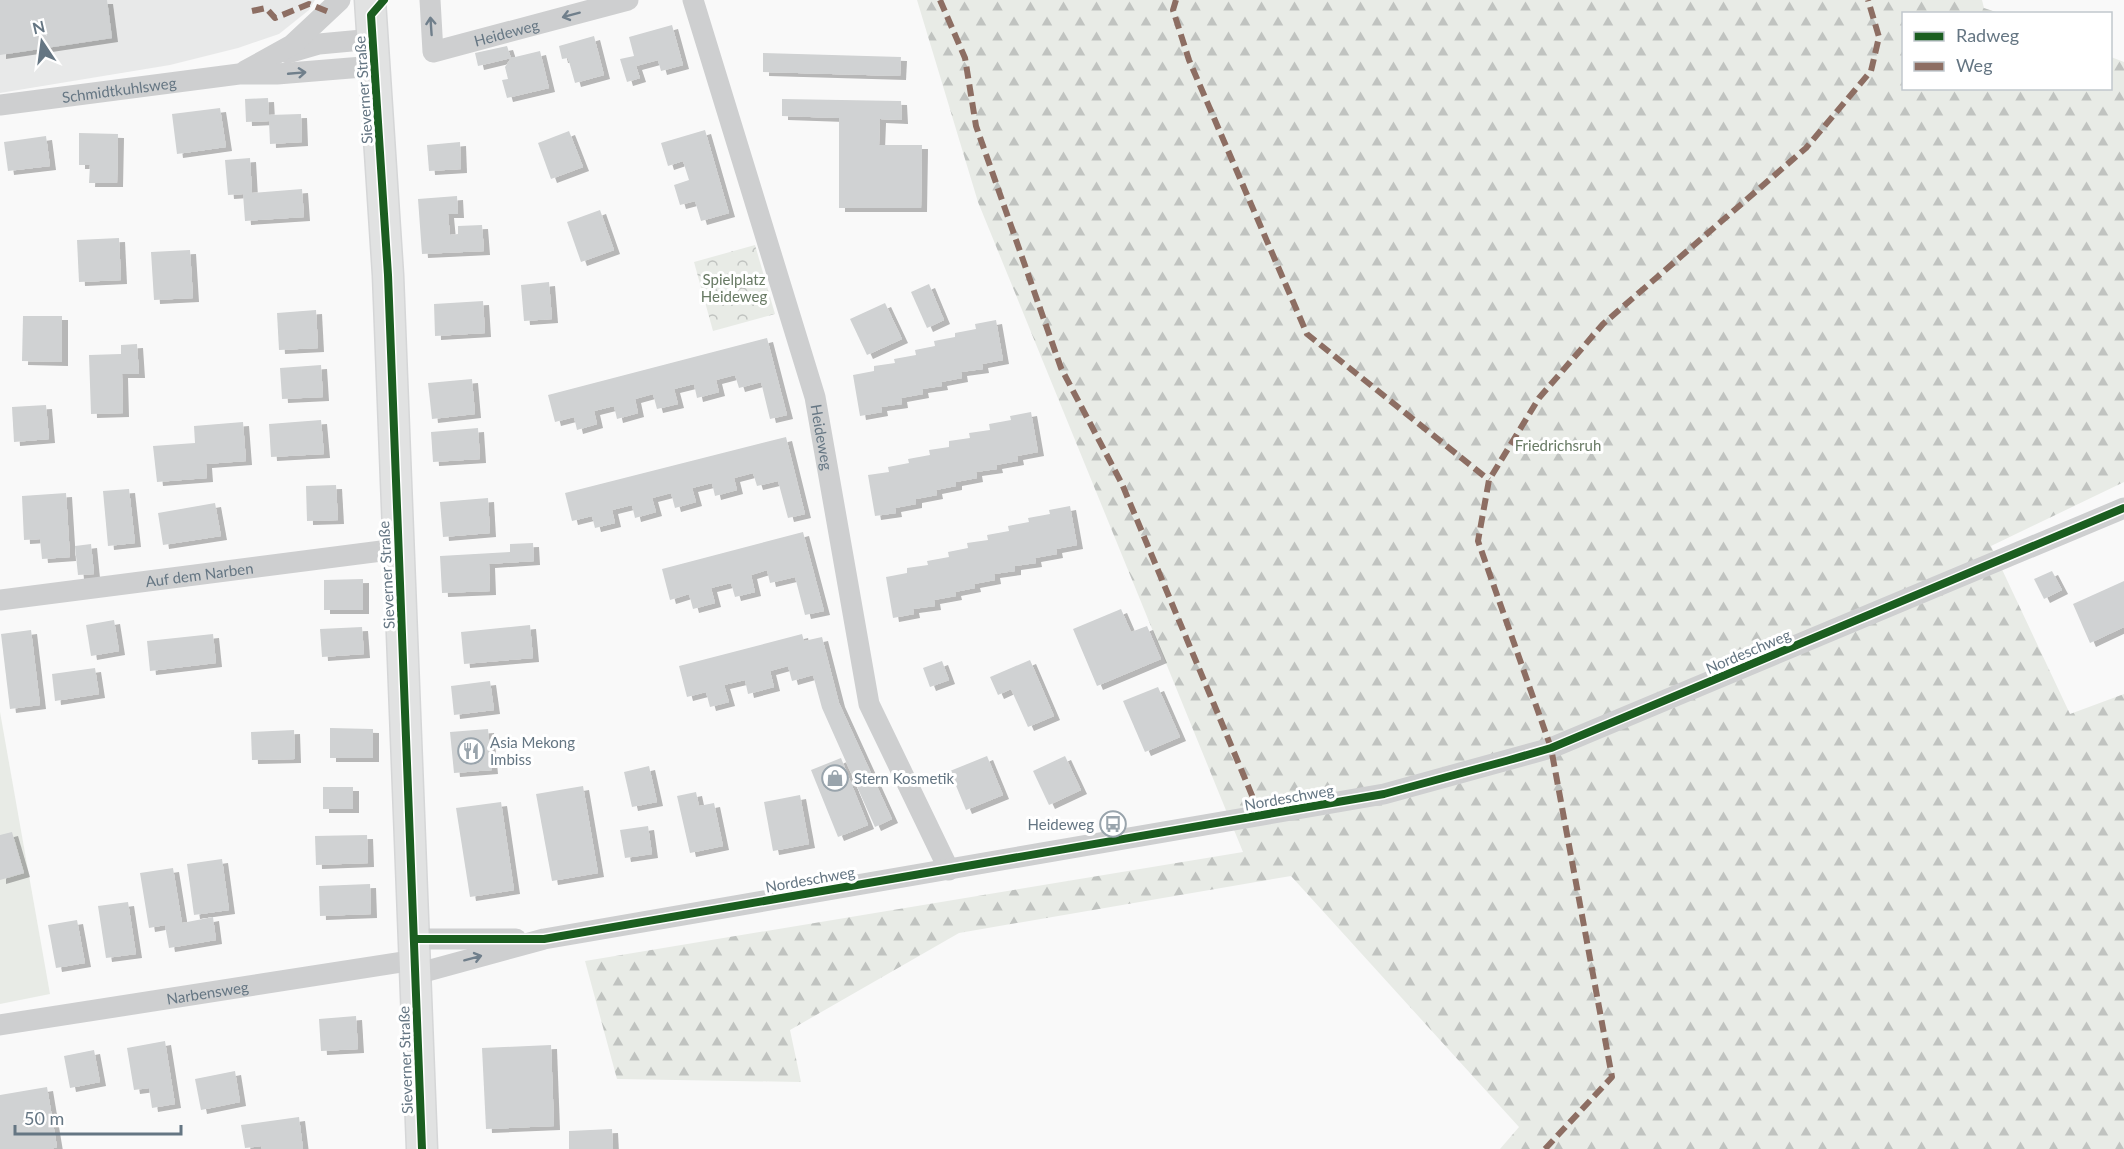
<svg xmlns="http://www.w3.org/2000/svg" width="2124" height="1149" viewBox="0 0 2124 1149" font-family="Lato,sans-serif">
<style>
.built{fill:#e8e9e9}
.forest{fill:url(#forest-firs)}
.park{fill:url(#park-crowns)}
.pitch{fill:#e8ebe6}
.building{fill:#d0d2d3;filter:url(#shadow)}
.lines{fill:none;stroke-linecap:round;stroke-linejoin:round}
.secondary-casing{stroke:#d5d6d7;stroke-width:33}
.minor{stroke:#cecfd0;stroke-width:21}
.secondary{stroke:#e1e2e2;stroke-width:30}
.quiet{stroke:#8d6e63;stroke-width:6;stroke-dasharray:12 6;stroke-linecap:butt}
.cycleway-casing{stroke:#fff;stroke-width:11}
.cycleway{stroke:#1b5e20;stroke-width:8}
.oneway{stroke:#707f8b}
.labels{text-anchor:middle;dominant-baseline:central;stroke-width:6;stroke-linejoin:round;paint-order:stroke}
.street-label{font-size:15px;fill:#657683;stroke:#fff}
.park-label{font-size:15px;fill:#687a64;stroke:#fff}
.poi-label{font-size:15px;fill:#657683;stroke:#fff;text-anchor:start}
</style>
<defs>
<pattern id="forest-firs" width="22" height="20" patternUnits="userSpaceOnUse" patternTransform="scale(1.5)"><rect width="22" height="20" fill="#e8ebe6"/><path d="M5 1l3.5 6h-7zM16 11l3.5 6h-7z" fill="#c0c3c0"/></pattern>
<pattern id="park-crowns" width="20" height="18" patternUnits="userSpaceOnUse" patternTransform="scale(1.5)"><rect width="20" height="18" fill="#e8ebe6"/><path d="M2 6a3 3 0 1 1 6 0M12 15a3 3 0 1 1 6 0" fill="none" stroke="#c0c3c0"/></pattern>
<filter id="shadow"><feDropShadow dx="6" dy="4" stdDeviation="0" flood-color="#0004"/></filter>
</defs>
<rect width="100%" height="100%" fill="#f9f9f9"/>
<path class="built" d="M0,0H315L309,10L279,34L238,48L170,65L0,93Z"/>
<path class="forest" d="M917,0H1982L1984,8L1999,13L1904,14V88H2110L2111,57L2124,62V482L1991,546L2070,714L2124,694V1149H1500L1519,1127L1291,876L959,933L790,1030L801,1082L617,1079L585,961L1243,852L978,202Z"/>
<path class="park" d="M755,245L775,314L713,331L694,262Z"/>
<path class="pitch" d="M0,712L50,994L0,1004Z"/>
<g class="building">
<path d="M0,0H107L112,38L0,55Z"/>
<path d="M672,25L683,65L661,71L658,60L636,66L640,78L627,82L620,59L634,56L629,37Z"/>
<path d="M594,36L604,75L575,83L568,58L562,59L559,46Z"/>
<path d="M507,46L511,58L478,66L475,53Z"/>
<path d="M540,51L549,88L507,98L502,80L508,79L505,67L511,58Z"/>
<path d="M763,53L901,57L900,76L763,72Z"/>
<path d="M268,98L269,115L301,114L302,142L270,144L269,121L246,122L245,99Z"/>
<path d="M782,99L901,101L902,120L880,119L879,145H922L921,208H839V118L782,116Z"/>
<path d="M220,108L226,147L177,154L172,114Z"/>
<path d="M705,130L729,213L701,221L695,201L680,205L674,185L689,180L683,161L668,166L661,143Z"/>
<path d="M569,131L583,167L551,179L538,143Z"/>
<path d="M79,133L118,134L117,183H89L90,165H79Z"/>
<path d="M46,136L50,166L8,171L4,142Z"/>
<path d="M460,142L461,169L429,171L427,145Z"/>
<path d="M250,158L252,193L302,189L304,217L245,221L243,194L228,195L225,160Z"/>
<path d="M457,196L458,214H448L450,235L458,234V226L482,225L484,251L422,254L418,199Z"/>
<path d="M600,210L614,250L581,262L567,222Z"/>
<path d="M119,238L121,280L79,282L77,240Z"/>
<path d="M190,250L193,298L154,300L151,252Z"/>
<path d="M549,282L552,319L524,321L521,285Z"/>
<path d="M929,284L944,320L927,328L911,292Z"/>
<path d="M483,301L485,333L435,336L434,304Z"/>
<path d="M885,303L902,339L867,355L850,319Z"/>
<path d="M316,310L318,348L279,350L277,313Z"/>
<path d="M23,316H62V362L22,361Z"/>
<path d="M996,320L1003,360L982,364L983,369L961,372L962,378L941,382L942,386L922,389L923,394L901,398L902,404L881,407L882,412L860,416L853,375L874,371V366L895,363L894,359L916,355L915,350L935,346L934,341L955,337V333L976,329L975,324Z"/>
<path d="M767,338L787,415L770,419L761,382L739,388L735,375L716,380L719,392L697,398L694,384L674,389L678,404L657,409L653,394L635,399L638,413L617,419L614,406L594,411L597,424L577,430L574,417L555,422L548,395Z"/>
<path d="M137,344L139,374H122L123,413L91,414L89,355L121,354V345Z"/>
<path d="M321,365L323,397L282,399L280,368Z"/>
<path d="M472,379L475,414L432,419L428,383Z"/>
<path d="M46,405L49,439L14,442L12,407Z"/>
<path d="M1031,412L1038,452L1017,456L1018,461L996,465L997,469L976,472L977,478L956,482V486L936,490L937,495L916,499V504L895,508L896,513L875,516L868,475L889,472L888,467L909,463L908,459L930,455L929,450L949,447V441L970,438L969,433L990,430L989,424L1011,420L1010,416Z"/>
<path d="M321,420L324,454L271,457L269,424Z"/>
<path d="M243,422L246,461L206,464L207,478L157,482L153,446L195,443L194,426Z"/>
<path d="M478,428L480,459L433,462L431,432Z"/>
<path d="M786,437L805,514L788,518L778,481L757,486L753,473L734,478L737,490L715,496L712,483L692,488L696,502L675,508L671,493L652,498L656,512L635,518L632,505L612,510L615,523L595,528L592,516L572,521L565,493Z"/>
<path d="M336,485L338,520L307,521L306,486Z"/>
<path d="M129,489L135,543L108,546L103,491Z"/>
<path d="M66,493L70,557L42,559L40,539L24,540L22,496Z"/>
<path d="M488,498L490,533L443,537L440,502Z"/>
<path d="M215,503L221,536L163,545L158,513Z"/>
<path d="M1070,506L1077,545L1056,549L1057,554L1035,558L1036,563L1015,566V571L994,574L995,580L974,584L975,588L955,592L956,596L934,600L935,606L913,609L914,614L893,618L886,577L907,573V568L928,565L927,561L949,557L948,552L968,548L967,543L988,540L987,535L1009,531L1008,526L1029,522L1028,518L1050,514L1049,510Z"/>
<path d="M803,532L824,611L805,615L795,577L770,583L767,570L751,575L755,592L735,597L731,583L711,588L715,603L693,609L689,594L670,600L662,569Z"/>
<path d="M533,543L534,561L489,564L490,591L442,593L440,556L510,552V544Z"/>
<path d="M91,544L94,574L78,575L75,546Z"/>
<path d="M2052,571L2062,590L2044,599L2034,579Z"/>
<path d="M363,579V610H324V580Z"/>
<path d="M2124,581V627L2090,643L2073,604Z"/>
<path d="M1121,609L1131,632L1147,626L1161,659L1097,686L1073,629Z"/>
<path d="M114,620L119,651L91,656L86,625Z"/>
<path d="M530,625L533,658L464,664L461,632Z"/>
<path d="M362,627L364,654L322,657L320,629Z"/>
<path d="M31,630L40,705L10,709L1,634Z"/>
<path d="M213,634L216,663L150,671L147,641Z"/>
<path d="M802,634L804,641L822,637L839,703L892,819L875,827L822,708L813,675L792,681L788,666L770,671L774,687L748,694L745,680L724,685L729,702L710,707L706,692L687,697L679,666Z"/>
<path d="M1030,660L1054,716L1028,727L1011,689L998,695L990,677Z"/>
<path d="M942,661L949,680L930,687L923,668Z"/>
<path d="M95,668L99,694L55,701L52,674Z"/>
<path d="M490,681L494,710L454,715L451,686Z"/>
<path d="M1158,687L1180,737L1145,752L1123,701Z"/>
<path d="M330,728L373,729V758H330Z"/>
<path d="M488,729L492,770L454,773L450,732Z"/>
<path d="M294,730L295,759L252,760L251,732Z"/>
<path d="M987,756L1003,795L966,810L950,771Z"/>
<path d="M1065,756L1081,790L1049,805L1033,771Z"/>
<path d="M841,758L868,825L838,837L811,770Z"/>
<path d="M649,766L657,802L632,807L624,772Z"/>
<path d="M583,786L598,873L552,881L536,794Z"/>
<rect x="323" y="787" width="30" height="22"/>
<path d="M696,792L699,806L714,803L723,846L690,853L677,796Z"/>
<path d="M800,795L809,844L773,851L764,802Z"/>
<path d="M501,802L514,890L470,897L456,808Z"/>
<path d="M648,826L652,854L625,858L620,830Z"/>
<path d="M12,832L24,873L0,880V835Z"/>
<path d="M367,835L368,863L316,865L315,836Z"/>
<path d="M222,859L229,910L194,915L187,864Z"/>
<path d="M173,868L182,923L213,917L216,940L169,948L165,925L149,928L140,873Z"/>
<path d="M370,884L371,914L320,916L319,886Z"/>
<path d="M128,902L136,954L106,958L98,906Z"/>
<path d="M77,920L85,963L56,968L48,925Z"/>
<path d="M356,1016L358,1049L321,1051L319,1019Z"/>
<path d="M165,1041L175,1104L152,1108L149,1088L134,1090L127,1048Z"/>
<path d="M551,1045L554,1126L486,1129L482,1048Z"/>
<path d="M94,1050L100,1082L70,1088L64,1056Z"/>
<path d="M235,1071L240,1102L201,1110L195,1079Z"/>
<path d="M47,1087L57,1147L51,1149H0V1095Z"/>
<path d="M299,1117L303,1149H262L261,1146L245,1148L241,1125Z"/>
<path d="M612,1129L613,1149H569V1131Z"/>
</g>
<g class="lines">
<g class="secondary-casing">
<path id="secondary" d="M370,0L388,275L422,1149"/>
</g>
<g class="minor">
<path id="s1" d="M430,0L433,52L628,0"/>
<path id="s2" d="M693,0L815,397L869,704L949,870"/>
<path d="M288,53L319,44L373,39"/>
<path d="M245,71L292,45L340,0"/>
<path id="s3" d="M0,105L239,74H277L375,66"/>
<path id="s4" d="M0,600L397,549"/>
<path d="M414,939H516"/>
<path d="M416,974L544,939L1384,794L1551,748L2124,508"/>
<path id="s5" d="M0,1025L415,960"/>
</g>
<use href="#secondary" class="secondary"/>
<g class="quiet">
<path d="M940,0L965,58L976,126L1061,368L1122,484L1261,817"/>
<path d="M1176,0L1173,10L1189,60L1307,334L1489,480"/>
<path d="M252,11L266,8L275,18L309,4L329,12"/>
<path d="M1545,1149L1612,1077L1551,748L1478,541L1489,480L1539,398L1603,324L1806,148L1871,71L1879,37L1868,0"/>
</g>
<g class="cycleway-casing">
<g id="cycleway">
<path d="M384,0L371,15L388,275L422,1149"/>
<path d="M414,939H544L1384,794L1506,761L1551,748L2124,508"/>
</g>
</g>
<use href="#cycleway" class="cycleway"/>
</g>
<defs><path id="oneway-shaft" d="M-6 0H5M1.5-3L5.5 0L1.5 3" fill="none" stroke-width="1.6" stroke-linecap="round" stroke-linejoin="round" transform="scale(1.5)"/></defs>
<g class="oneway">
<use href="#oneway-shaft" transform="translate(571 15) rotate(165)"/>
<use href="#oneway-shaft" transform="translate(431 26) rotate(-94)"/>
<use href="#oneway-shaft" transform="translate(297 73) rotate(-5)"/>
<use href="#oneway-shaft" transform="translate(473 958) rotate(-15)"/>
</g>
<defs>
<g id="restaurant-ring" transform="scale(1.35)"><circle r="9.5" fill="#fff" stroke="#99a4ac" stroke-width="1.5"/><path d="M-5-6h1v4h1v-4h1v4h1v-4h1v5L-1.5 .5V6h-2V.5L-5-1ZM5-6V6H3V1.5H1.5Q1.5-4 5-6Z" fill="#99a4ac"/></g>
<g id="shop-ring" transform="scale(1.35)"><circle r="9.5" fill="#fff" stroke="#99a4ac" stroke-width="1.5"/><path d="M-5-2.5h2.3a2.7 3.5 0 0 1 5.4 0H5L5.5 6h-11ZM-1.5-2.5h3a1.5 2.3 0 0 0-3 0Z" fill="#99a4ac"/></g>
<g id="bus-ring" transform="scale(1.35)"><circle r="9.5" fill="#fff" stroke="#99a4ac" stroke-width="1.5"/><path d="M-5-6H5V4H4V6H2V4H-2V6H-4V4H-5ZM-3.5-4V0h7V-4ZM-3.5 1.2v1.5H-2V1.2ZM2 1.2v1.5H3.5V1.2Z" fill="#99a4ac"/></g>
</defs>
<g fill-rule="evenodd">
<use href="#restaurant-ring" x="471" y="751"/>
<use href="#shop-ring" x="835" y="778"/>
<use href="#bus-ring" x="1113" y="824"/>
</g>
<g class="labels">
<g class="street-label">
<text stroke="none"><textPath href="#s1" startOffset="128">Heideweg</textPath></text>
<text stroke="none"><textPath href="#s3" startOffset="120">Schmidtkuhlsweg</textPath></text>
<text transform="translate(363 90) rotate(-94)">Sieverner Straße</text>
<text stroke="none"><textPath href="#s2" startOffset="456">Heideweg</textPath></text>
<text stroke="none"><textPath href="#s4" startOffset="201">Auf dem Narben</textPath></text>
<text transform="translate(386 575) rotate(-93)">Sieverner Straße</text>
<text transform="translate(1748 651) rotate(-23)">Nordeschweg</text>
<text transform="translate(1289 797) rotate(-10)">Nordeschweg</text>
<text transform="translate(810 879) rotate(-10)">Nordeschweg</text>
<text stroke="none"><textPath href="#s5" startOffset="210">Narbensweg</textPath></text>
<text transform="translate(405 1060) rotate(-92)">Sieverner Straße</text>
</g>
<g class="park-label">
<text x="734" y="279">Spielplatz<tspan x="734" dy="17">Heideweg</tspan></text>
<text x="1558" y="445">Friedrichsruh</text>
</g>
<g class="poi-label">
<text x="490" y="742">Asia Mekong<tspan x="490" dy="17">Imbiss</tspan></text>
<text x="854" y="778">Stern Kosmetik</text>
<text x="1094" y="824" text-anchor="end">Heideweg</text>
</g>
</g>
<rect x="1902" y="12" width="210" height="78" fill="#ffffff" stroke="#c1c8cd" stroke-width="1.5"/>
<rect x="1914" y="32" width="30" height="9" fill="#1b5e20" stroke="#c1c8cd" stroke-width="1.5"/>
<text x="1956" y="42" font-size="18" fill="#657683">Radweg</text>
<rect x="1914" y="62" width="30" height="9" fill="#8d6e63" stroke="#c1c8cd" stroke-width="1.5"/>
<text x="1956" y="72" font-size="18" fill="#657683">Weg</text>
<g transform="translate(42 42) rotate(347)" stroke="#ffffff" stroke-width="4.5" paint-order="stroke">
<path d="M0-4.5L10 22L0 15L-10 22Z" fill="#657683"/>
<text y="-9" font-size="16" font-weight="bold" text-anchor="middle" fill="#657683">N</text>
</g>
<path d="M15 1125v9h166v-9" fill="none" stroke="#657683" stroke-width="3"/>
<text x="24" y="1125" font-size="18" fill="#657683" stroke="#ffffff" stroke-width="4.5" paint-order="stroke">50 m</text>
</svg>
